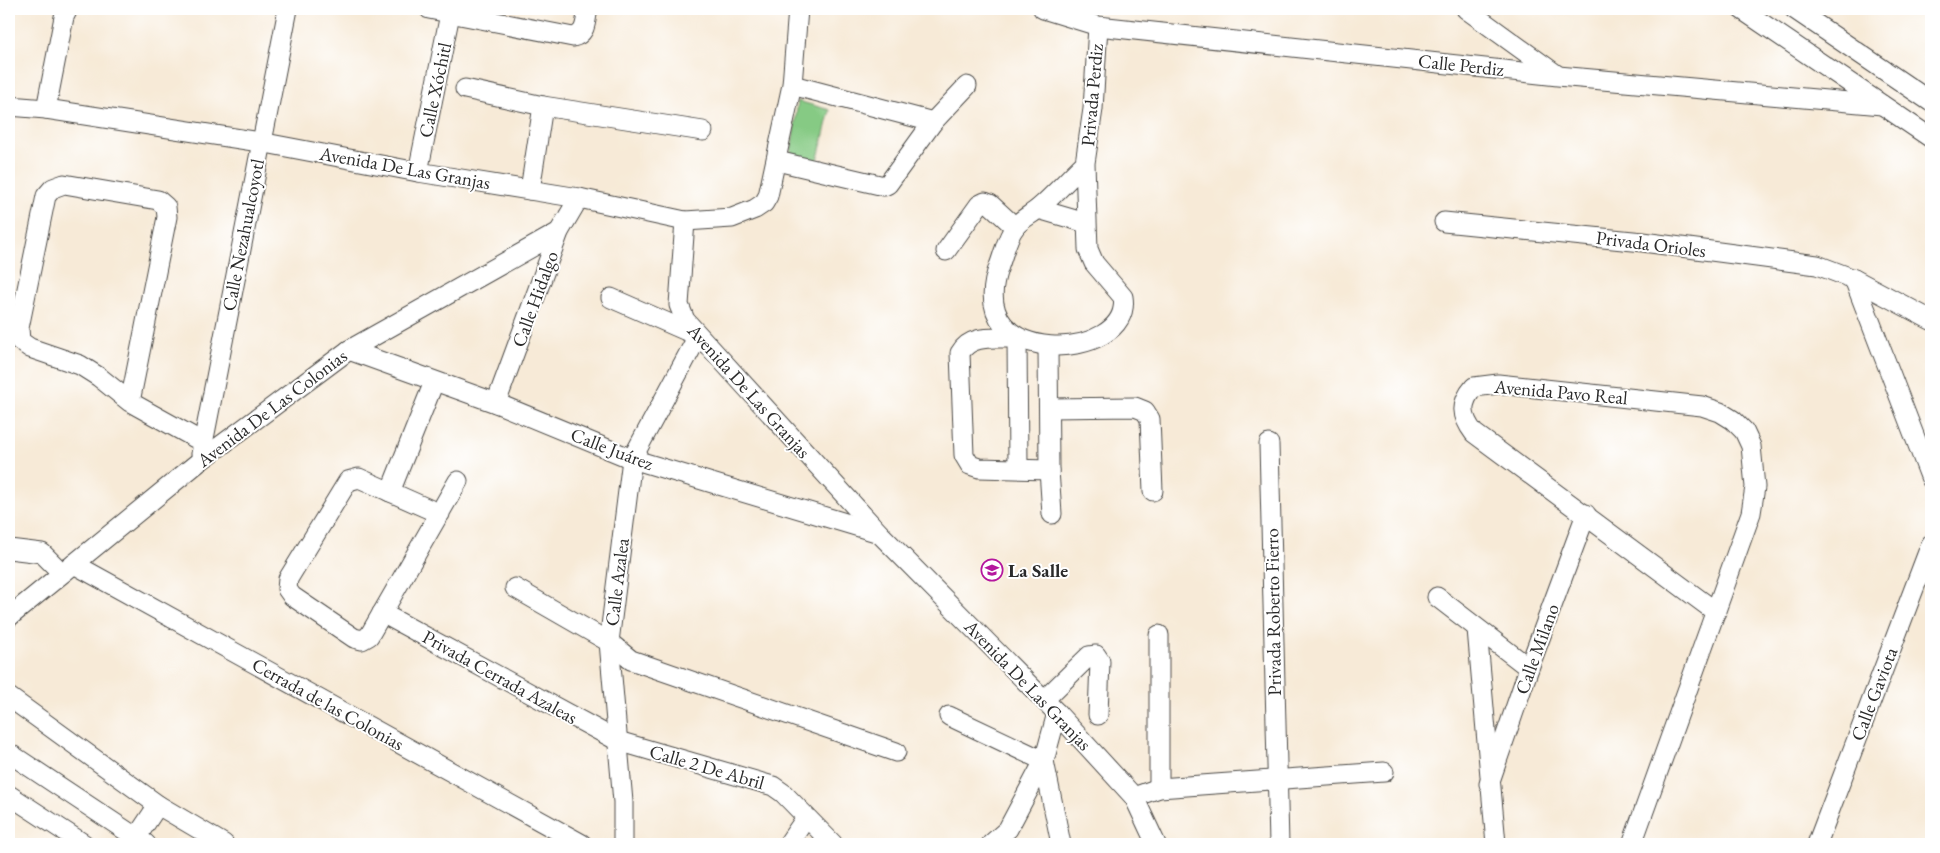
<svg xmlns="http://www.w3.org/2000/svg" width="1940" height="853" viewBox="0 0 1940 853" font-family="'EB Garamond',serif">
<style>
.green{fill:#86ca84;stroke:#587a58}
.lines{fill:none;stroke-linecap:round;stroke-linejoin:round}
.minor-casing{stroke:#4a4845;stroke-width:21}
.minor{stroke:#fff;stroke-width:19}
.labels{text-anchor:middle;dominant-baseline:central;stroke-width:4;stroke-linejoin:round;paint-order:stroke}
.street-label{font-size:19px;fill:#2b2b2b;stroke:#fff}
.poi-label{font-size:19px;font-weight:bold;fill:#2b2b2b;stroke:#fff;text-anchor:start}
</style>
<rect width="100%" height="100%" fill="#fff"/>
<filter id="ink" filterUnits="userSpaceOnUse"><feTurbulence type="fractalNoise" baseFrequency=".02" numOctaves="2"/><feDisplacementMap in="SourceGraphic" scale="10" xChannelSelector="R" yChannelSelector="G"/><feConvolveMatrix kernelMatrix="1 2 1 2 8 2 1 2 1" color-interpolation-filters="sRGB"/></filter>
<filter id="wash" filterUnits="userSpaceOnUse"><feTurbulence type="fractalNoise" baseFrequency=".0096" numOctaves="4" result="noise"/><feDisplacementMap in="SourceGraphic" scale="20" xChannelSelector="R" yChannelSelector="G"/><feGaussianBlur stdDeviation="1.12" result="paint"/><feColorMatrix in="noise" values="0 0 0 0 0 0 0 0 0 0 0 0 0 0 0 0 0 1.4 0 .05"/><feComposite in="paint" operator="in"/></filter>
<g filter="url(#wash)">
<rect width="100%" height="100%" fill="#f7ead7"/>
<path class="green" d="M798,101L830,110L816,166L790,160Z"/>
</g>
<g filter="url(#ink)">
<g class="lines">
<g class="minor-casing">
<g id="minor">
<path d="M429,9L573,37C587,34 585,21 588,9"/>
<path d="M1043,9L1098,26L1558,76L1882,105"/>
<path d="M1466,9L1557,75"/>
<path d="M1741,9L1931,138"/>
<path d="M1794,9L1931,102"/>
<path d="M792,85L933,122"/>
<path d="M465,89L543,106"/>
<path d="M9,106L46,109L260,142L418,172L579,198L685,221L732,218L755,209L764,203L768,196L792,85L798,9"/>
<path d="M46,109L64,17L68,9"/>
<path d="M777,161L884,186L888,184L933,122L967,86"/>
<path d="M1085,163C1069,178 1055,194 1039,208C1031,215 1021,219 1015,227C1007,237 1004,253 999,266C960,372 1134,362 1123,297L1094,263L1088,249L1085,163L1093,109L1098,26"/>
<path d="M418,172L451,9"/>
<path d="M530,190L543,106L703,131"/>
<path d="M1038,209L1086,223"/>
<path d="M685,221L679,305L685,320L880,534L1057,713L1134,797L1156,844"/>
<path d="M1444,222L1643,242L1817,265L1854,279L1931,320"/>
<path d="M946,251L979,205L985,202L990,204L1015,227"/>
<path d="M1854,279L1931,479"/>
<path d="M611,298L698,336L632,459L609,642L623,802V844"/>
<path d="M1017,338C997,339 971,333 960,353L964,455L970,465L979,468L1049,470"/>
<path d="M1017,338L1018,468"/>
<path d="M1048,346L1049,470L1052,514"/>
<path d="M349,350L496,403L632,459L879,533"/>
<path d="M130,402L167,217L166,207L158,200L64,184L53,188L46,196L19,328L20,341L30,348L80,365L99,377L130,402L204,443"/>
<path d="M496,403L559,232L579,198"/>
<path d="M1050,408L1135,407L1145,411L1150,419L1153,491"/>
<path d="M1269,444L1279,844"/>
<path d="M201,454L288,9"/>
<path d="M390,492L434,382"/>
<path d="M440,514L359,478L348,481L288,579L287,589L292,596L354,638L362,640L369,636L458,481"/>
<path d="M9,549L42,553L62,573"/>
<path d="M74,564L582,844"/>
<path d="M515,588L609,642L631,660L896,752"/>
<path d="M1437,597L1529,668"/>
<path d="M382,613L618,741L773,786L783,793L833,844"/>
<path d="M9,617L200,461L349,350L559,232"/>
<path d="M1477,629L1496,844"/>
<path d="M1159,635V788"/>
<path d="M9,697L158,805L224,844"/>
<path d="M1044,700L1089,656L1096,655L1100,661L1098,715"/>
<path d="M949,716L1044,761L1061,844"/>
<path d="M9,753L146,844"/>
<path d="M1489,784L1529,668L1586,514"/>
<path d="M9,795L84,844"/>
<path d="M1134,797L1159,788L1384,772"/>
<path d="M136,838L158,805"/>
<path d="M788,844L806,818"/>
<path d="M991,844L1008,829L1044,761L1057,713"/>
<path d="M1632,844L1751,513L1755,487L1751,446L1744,431L1733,420L1720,412L1702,406L1498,384L1474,387C1460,403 1461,416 1474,433L1716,612"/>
<path d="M1817,844L1931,544"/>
</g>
</g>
<use href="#minor" class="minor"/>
</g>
</g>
<defs>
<g id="school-ring" transform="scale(1.125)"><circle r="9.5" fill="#fff" stroke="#b5179e" stroke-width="1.5"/><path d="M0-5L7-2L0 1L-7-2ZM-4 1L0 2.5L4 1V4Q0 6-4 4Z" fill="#b5179e"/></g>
</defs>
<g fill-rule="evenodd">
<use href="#school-ring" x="992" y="570"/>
</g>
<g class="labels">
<g class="street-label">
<text transform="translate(1461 65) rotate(6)">Calle Perdiz</text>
<text transform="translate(435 90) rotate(-78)">Calle Xóchitl</text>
<text transform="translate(1092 95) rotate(-85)">Privada Perdiz</text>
<text transform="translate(405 168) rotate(10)">Avenida De Las Granjas</text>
<text transform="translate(243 235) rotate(-79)">Calle Nezahualcoyotl</text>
<text transform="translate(1651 244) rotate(7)">Privada Orioles</text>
<text transform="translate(535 299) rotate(-70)">Calle Hidalgo</text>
<text transform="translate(749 391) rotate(48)">Avenida De Las Granjas</text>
<text transform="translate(1561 392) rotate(5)">Avenida Pavo Real</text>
<text transform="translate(272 408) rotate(-37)">Avenida De Las Colonias</text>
<text transform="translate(612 449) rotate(21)">Calle Juárez</text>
<text transform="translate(617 582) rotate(-83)">Calle Azalea</text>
<text transform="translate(1273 612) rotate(-91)">Privada Roberto Fierro</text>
<text transform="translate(1537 649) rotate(-70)">Calle Milano</text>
<text transform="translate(500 677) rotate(29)">Privada Cerrada Azaleas</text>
<text transform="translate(1028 685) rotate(46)">Avenida De Las Granjas</text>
<text transform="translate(1874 694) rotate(-69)">Calle Gaviota</text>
<text transform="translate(328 704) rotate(29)">Cerrada de las Colonias</text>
<text transform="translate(707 767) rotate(16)">Calle 2 De Abril</text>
</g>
<g class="poi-label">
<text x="1008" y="570">La Salle</text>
</g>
</g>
<rect width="1940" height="853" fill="none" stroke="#fff" stroke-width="30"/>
</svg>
